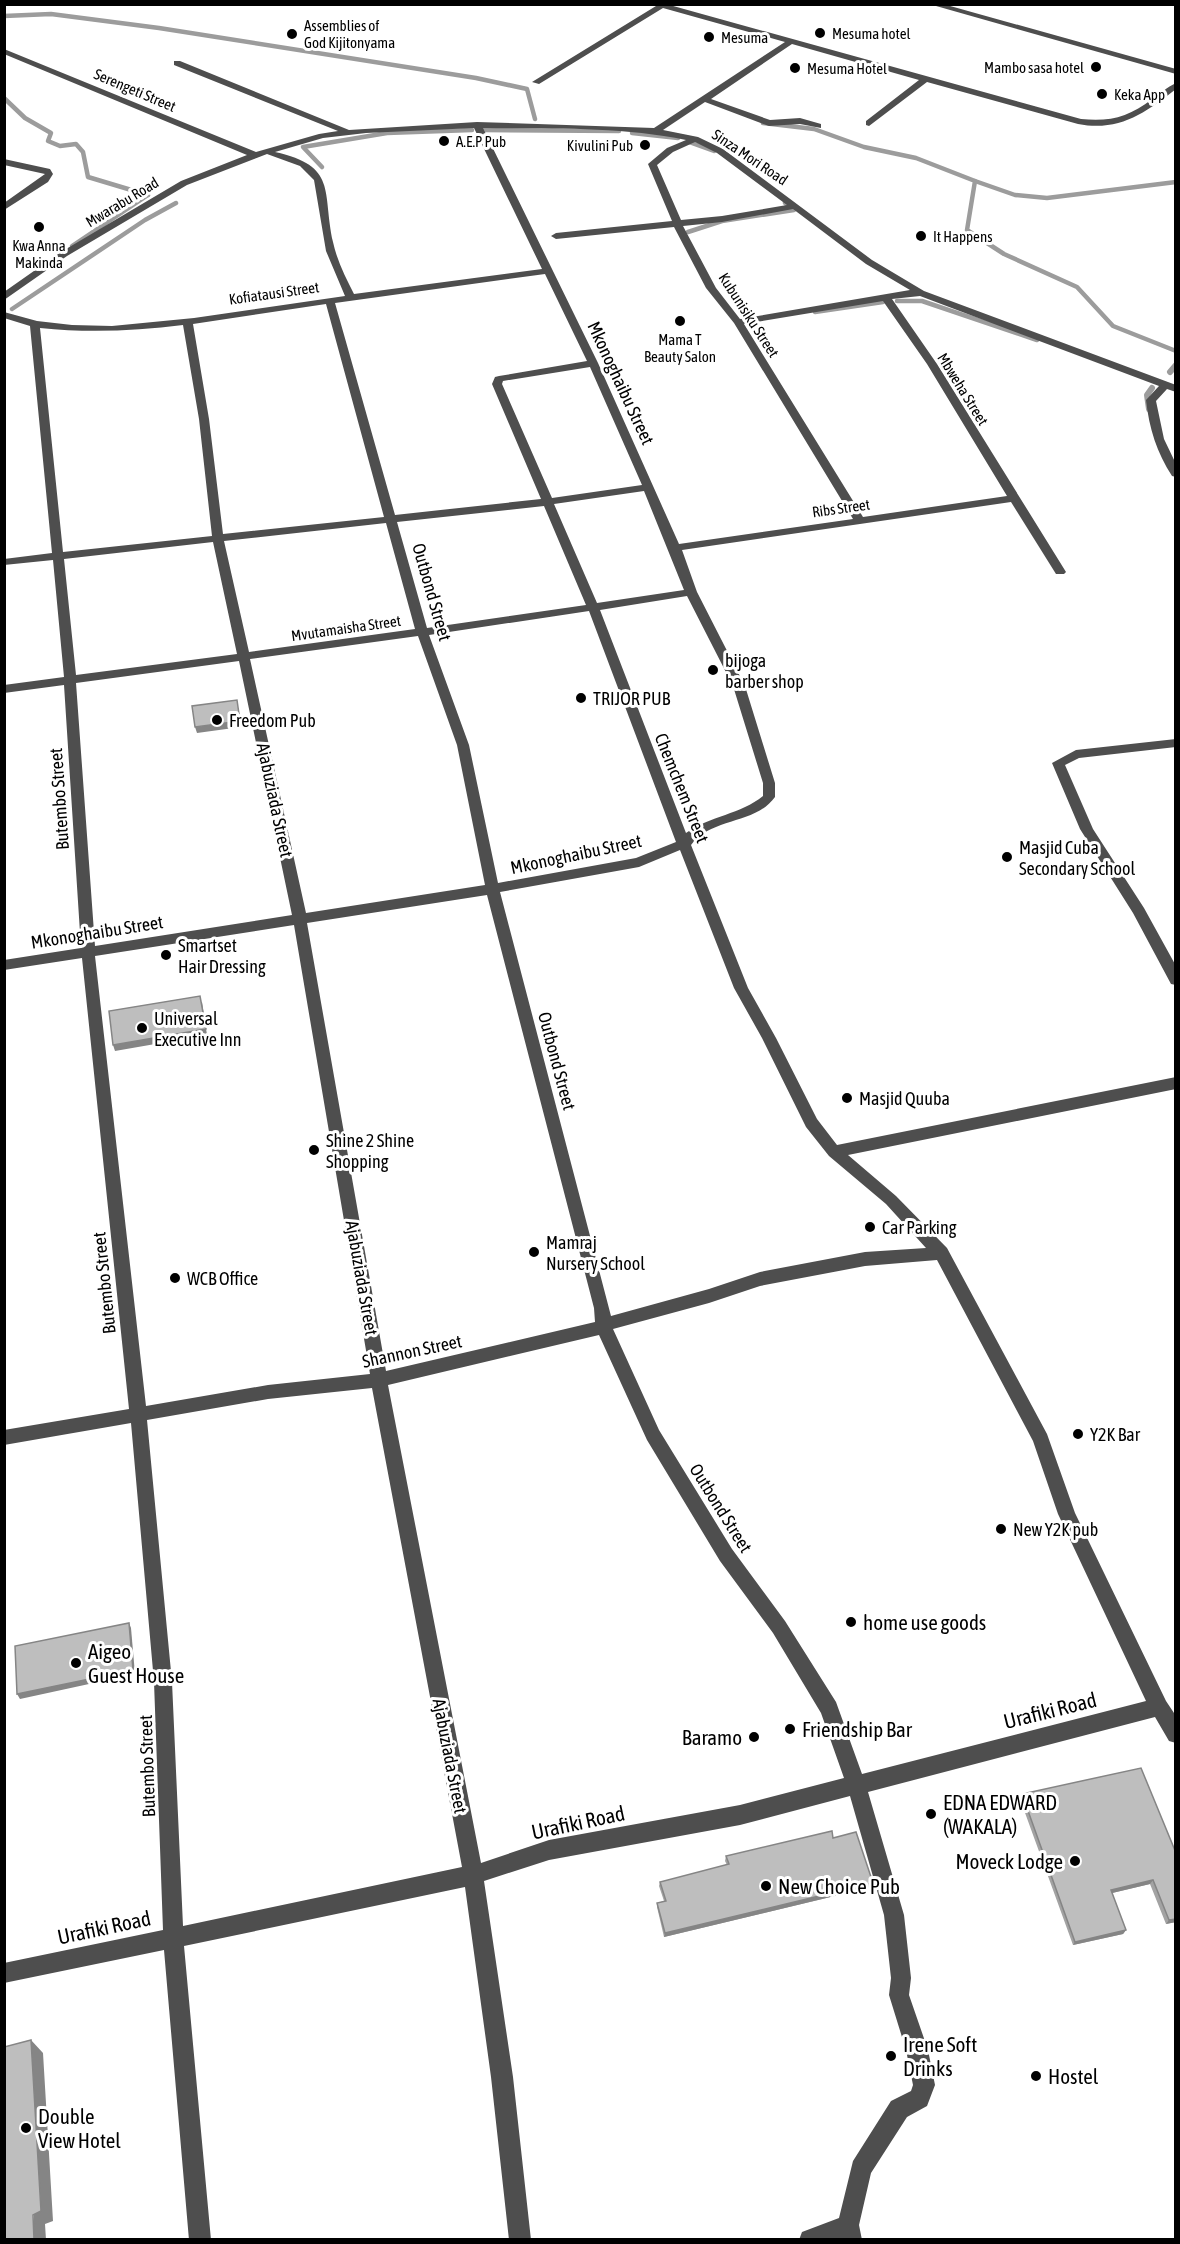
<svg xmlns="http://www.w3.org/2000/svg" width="1180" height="2244" viewBox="0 0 1180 2244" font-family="'Asap Condensed',sans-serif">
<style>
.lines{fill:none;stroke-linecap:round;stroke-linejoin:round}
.stream-far1{stroke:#9c9c9c;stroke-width:4.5}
.stream{stroke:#9c9c9c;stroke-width:6}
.minor{fill:#4e4e4e;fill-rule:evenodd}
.wall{fill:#a3a3a3}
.shaded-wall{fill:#858585}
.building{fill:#bebebe;stroke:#858585;stroke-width:1.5}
.poi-dot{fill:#000;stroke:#fff;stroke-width:2}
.labels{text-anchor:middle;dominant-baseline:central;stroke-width:6;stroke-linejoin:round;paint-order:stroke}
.far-poi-label{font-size:15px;fill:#000;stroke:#fff;text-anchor:start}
.far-street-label{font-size:15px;fill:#000;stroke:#fff}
.street-label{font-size:18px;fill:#000;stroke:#fff}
.poi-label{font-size:18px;fill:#000;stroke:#fff;text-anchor:start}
.near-poi-label{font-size:21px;fill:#000;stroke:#fff;text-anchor:start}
.near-street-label{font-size:21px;fill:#000;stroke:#fff}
</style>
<rect width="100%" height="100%" fill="#fff"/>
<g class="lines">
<g class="stream-far1">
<path d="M4,16L51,14L159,28L476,78L527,89L535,119"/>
<path d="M4,98L25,118L51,133L48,141L60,146L76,144L83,152L88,177L148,195"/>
<path d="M763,123L814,129L864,147L916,158L975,181L967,230L1004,254L1077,287L1113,326L1176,351"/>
<path d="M482,130L619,131"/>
<path d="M632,133L678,138"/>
<path d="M689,142L714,151"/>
<path d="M322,167L303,147L387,133L472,130"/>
<path d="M975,181L1015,195L1047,198L1176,182"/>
<path d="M688,232L722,221L794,210L785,203"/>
<path d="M72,246L148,195"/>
<path d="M897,301H922L1037,340"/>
<path d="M12,309L145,220L176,203"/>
<path d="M815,312L883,302"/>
</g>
<g class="stream">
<path d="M1170,372L1176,365"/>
<path d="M1149,409L1147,395L1152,388"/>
</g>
<g class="minor">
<path d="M652,4H666L1081,119C1110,122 1129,117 1152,99C1160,94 1167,87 1176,83V89C1145,113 1119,132 1078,124L927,82L869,126L866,125V121L919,80L792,44L711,99L770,120L800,118L821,124V128L800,124L769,126L705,102L663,130L698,137L723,149L872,260L924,291L1176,385V392L1167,389L1156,401L1164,439L1176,464V477L1172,476C1157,453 1149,428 1146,400L1159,386L920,296L892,299L937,364L1066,572L1064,574H1056L1011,502L682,550L697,592L745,686L775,783V797C755,825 712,817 691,845L748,988L776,1038L817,1119L837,1145L1176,1077V1089L848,1155L896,1196L947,1248L1047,1434L1075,1513L1166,1701L1176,1716V1743L1169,1741L1155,1717L868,1792L904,1915L911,1978L909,1995L928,2050L935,2085L927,2106L907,2117L871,2173L859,2225L862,2240H799L802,2232L839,2218L853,2161L891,2101L911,2091L913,2085L906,2050L889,1995L891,1978L884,1915L850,1796L740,1825L549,1860L484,1881L513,2077L531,2240H509L491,2077L465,1887L184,1946L211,2240H189L164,1950L4,1983V1963L163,1930L154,1682L131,1423L4,1445V1430L129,1409L82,958L4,970V960L81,948L64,685L4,693V685L64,677L53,560L4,565V559L52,553L30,326L4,318V312L37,321L72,325L112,326L194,318L345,296L326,251L314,180L300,166L267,154L187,185L67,256L4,300V292L61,252L181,181L247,155L4,54V49L256,152L319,134L338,131L174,65V61H180L349,130L477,122L654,128L785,42L663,8L539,84L532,82L656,6ZM474,128L542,269L354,294C346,278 337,261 333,242C322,191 338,166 275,152L323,138L366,133ZM483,128C550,129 619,126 686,140L667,148L648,164L672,221L556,233L551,236L556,239L674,227L706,288L734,323L853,519L679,544L598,363ZM695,142L717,153L787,205L722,216L681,220L657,165L673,152ZM793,209L866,264L910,290L740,319L716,288L683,226L722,222ZM545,274L587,361L499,376L495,377L492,384L541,499L395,515L335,303ZM883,301L927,364L1007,496L863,517L744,324ZM326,304L384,517L223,534L209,419L193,324ZM183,325L199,419L212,536L63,552L40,328C88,333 135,331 183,325ZM590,367L642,485L552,498L502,384L503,381ZM644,491L684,590L597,603L554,504ZM544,506L586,605L427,628L397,522ZM386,523L415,629L249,652L224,541ZM213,542L237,654L76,675L64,559ZM687,596L733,686L763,783V796C741,814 710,816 686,833L600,610ZM589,611L676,842L636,858L498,883L469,745L429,635ZM418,636L457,745L485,885L306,913L250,659ZM239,661L292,915L95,946L76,683ZM680,850L734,988L762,1038L806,1127L829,1156L886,1204L926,1248L865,1252L760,1272L709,1289L611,1316L500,892L639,867ZM487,895L594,1308L595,1322L386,1371L307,923ZM294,925L370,1374L268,1385L146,1406L95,956ZM937,1260L1033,1441L1058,1514L1146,1701L862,1774L836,1702L785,1621L732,1549L659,1430L613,1329L709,1303L760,1286L865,1266ZM599,1335L647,1440L720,1561L773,1633L821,1713L844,1778L740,1805L549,1840L481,1863L388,1385ZM372,1388L462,1867L183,1926L172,1682L147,1420L268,1399Z"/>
<path d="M929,4H943L1176,69V74Z"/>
<path d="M4,159L50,169L53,174L48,182L4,210V203L45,174L4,165Z"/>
<path d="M1176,739V747L1079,758L1065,765L1093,829L1144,908L1176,966V985L1171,984L1133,913L1080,829L1052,763L1076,750Z"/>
</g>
</g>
<g class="wall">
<path d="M1022,1794L1176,1853V1922L1166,1924L1150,1884L1112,1893L1126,1930L1123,1934L1073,1945L1020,1799Z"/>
<path d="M833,1838L872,1887L664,1937L657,1907V1903L664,1901L659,1886L660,1882L727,1865L725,1861L726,1856Z"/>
</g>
<g class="shaded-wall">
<path d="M240,721L241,727L197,733L195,727Z"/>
<path d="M202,1002L207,1035L115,1051L113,1045Z"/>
<path d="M129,1623L131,1628L135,1674L20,1699L17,1694Z"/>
<path d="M1153,1880L1150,1884L1108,1894L1111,1890Z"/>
<path d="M873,1883L872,1887L664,1937L665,1933Z"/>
<path d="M1176,1919V1922L1166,1924L1169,1920Z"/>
<path d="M1126,1930L1123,1934L1073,1945L1075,1942Z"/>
<path d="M31,2040L43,2053L53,2221L45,2224L46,2240H34Z"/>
</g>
<g class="building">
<path d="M237,700L240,721L195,727L192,706Z"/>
<path d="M200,996L206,1029L113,1045L109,1011Z"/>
<path d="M129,1623L133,1670L17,1694L15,1646Z"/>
<path d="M1141,1768L1176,1853V1919L1169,1920L1153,1880L1111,1890L1126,1930L1075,1942L1022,1794Z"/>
<path d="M832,1831L833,1838L856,1832L873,1883L665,1933L657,1903L666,1901L660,1882L729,1864L726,1856Z"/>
<path d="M31,2040L41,2211L33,2215L34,2240H4V2047Z"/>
</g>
<g class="poi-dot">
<circle cx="820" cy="33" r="6"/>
<circle cx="292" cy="34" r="6"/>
<circle cx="709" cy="37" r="6"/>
<circle cx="1096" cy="67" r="6"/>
<circle cx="795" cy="68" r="6"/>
<circle cx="1102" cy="94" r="6"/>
<circle cx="444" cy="141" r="6"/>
<circle cx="645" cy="145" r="6"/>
<circle cx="39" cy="227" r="6"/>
<circle cx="921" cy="236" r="6"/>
<circle cx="680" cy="321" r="6"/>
<circle cx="713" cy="670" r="6"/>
<circle cx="581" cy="698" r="6"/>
<circle cx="217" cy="720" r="6"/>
<circle cx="1007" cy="857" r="6"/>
<circle cx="166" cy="955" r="6"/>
<circle cx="142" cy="1028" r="6"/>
<circle cx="847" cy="1098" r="6"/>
<circle cx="314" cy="1150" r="6"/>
<circle cx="870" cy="1227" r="6"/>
<circle cx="534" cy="1252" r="6"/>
<circle cx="175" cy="1278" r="6"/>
<circle cx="1078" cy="1434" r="6"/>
<circle cx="1001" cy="1529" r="6"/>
<circle cx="851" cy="1622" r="6"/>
<circle cx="76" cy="1663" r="6"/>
<circle cx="790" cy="1729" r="6"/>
<circle cx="754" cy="1737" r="6"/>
<circle cx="931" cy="1814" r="6"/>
<circle cx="1075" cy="1861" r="6"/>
<circle cx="766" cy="1886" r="6"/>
<circle cx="891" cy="2056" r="6"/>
<circle cx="1036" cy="2076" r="6"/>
<circle cx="26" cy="2128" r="6"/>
</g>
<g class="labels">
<g class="far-poi-label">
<text x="304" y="25">Assemblies of<tspan x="304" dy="17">God Kijitonyama</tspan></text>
<text x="832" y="33">Mesuma hotel</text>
<text x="721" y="37">Mesuma</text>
<text x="1084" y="67" text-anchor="end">Mambo sasa hotel</text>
<text x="807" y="68">Mesuma Hotel</text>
<text x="1114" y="94">Keka App</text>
<text x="456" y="141">A.E.P Pub</text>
<text x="633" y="145" text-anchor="end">Kivulini Pub</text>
<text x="933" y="236">It Happens</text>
<text x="39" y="245" text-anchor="middle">Kwa Anna<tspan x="39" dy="17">Makinda</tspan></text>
<text x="680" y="339" text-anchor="middle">Mama T<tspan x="680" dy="17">Beauty Salon</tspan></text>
</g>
<g class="far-street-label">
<text transform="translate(135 90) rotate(23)">Serengeti Street</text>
<text transform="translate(750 157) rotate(34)">Sinza Mori Road</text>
<text transform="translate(122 202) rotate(-31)">Mwarabu Road</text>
<text transform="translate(274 293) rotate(-8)">Kofiatausi Street</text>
<text transform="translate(749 315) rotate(57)">Kubunisiku Street</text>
<text transform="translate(963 389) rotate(58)">Mbweha Street</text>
<text transform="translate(841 508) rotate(-8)">Ribs Street</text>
<text transform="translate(346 628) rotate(-8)">Mvutamaisha Street</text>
</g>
<g class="street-label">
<text transform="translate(621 383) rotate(65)">Mkonoghaibu Street</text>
<text transform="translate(432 592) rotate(74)">Outbond Street</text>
<text transform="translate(682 788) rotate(68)">Chemchem Street</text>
<text transform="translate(59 799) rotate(-94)">Butembo Street</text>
<text transform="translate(275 800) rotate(78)">Ajabuziada Street</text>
<text transform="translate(576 854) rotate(-12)">Mkonoghaibu Street</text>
<text transform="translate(97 932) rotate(-9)">Mkonoghaibu Street</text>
<text transform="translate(557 1061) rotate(75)">Outbond Street</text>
<text transform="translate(362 1278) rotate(80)">Ajabuziada Street</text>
<text transform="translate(104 1283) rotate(-96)">Butembo Street</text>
<text transform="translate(412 1351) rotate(-12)">Shannon Street</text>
<text transform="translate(721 1508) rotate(58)">Outbond Street</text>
<text transform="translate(450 1756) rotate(79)">Ajabuziada Street</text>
<text transform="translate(147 1766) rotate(-92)">Butembo Street</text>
</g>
<g class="poi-label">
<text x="725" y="660">bijoga<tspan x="725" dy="21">barber shop</tspan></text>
<text x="593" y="698">TRIJOR PUB</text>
<text x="229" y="720">Freedom Pub</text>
<text x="1019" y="847">Masjid Cuba<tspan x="1019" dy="21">Secondary School</tspan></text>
<text x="178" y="945">Smartset<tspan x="178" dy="21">Hair Dressing</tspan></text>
<text x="154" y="1018">Universal<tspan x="154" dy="21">Executive Inn</tspan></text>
<text x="859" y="1098">Masjid Quuba</text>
<text x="326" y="1140">Shine 2 Shine<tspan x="326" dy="21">Shopping</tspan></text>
<text x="882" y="1227">Car Parking</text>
<text x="546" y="1242">Mamraj<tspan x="546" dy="21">Nursery School</tspan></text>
<text x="187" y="1278">WCB Office</text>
<text x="1090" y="1434">Y2K Bar</text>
<text x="1013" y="1529">New Y2K pub</text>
</g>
<g class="near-poi-label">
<text x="863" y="1622">home use goods</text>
<text x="88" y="1651">Aigeo<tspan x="88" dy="24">Guest House</tspan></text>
<text x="802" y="1729">Friendship Bar</text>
<text x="742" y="1737" text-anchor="end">Baramo</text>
<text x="943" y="1802">EDNA EDWARD<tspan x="943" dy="24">(WAKALA)</tspan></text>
<text x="1063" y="1861" text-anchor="end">Moveck Lodge</text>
<text x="778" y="1886">New Choice Pub</text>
<text x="903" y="2044">Irene Soft<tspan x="903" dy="24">Drinks</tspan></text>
<text x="1048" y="2076">Hostel</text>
<text x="38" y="2116">Double<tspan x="38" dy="24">View Hotel</tspan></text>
</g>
<g class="near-street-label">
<text transform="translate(1050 1710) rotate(-14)">Urafiki Road</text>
<text transform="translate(578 1822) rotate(-12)">Urafiki Road</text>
<text transform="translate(104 1927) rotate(-12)">Urafiki Road</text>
</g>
</g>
<rect width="1180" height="2244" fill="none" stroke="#000000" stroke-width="12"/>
</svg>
